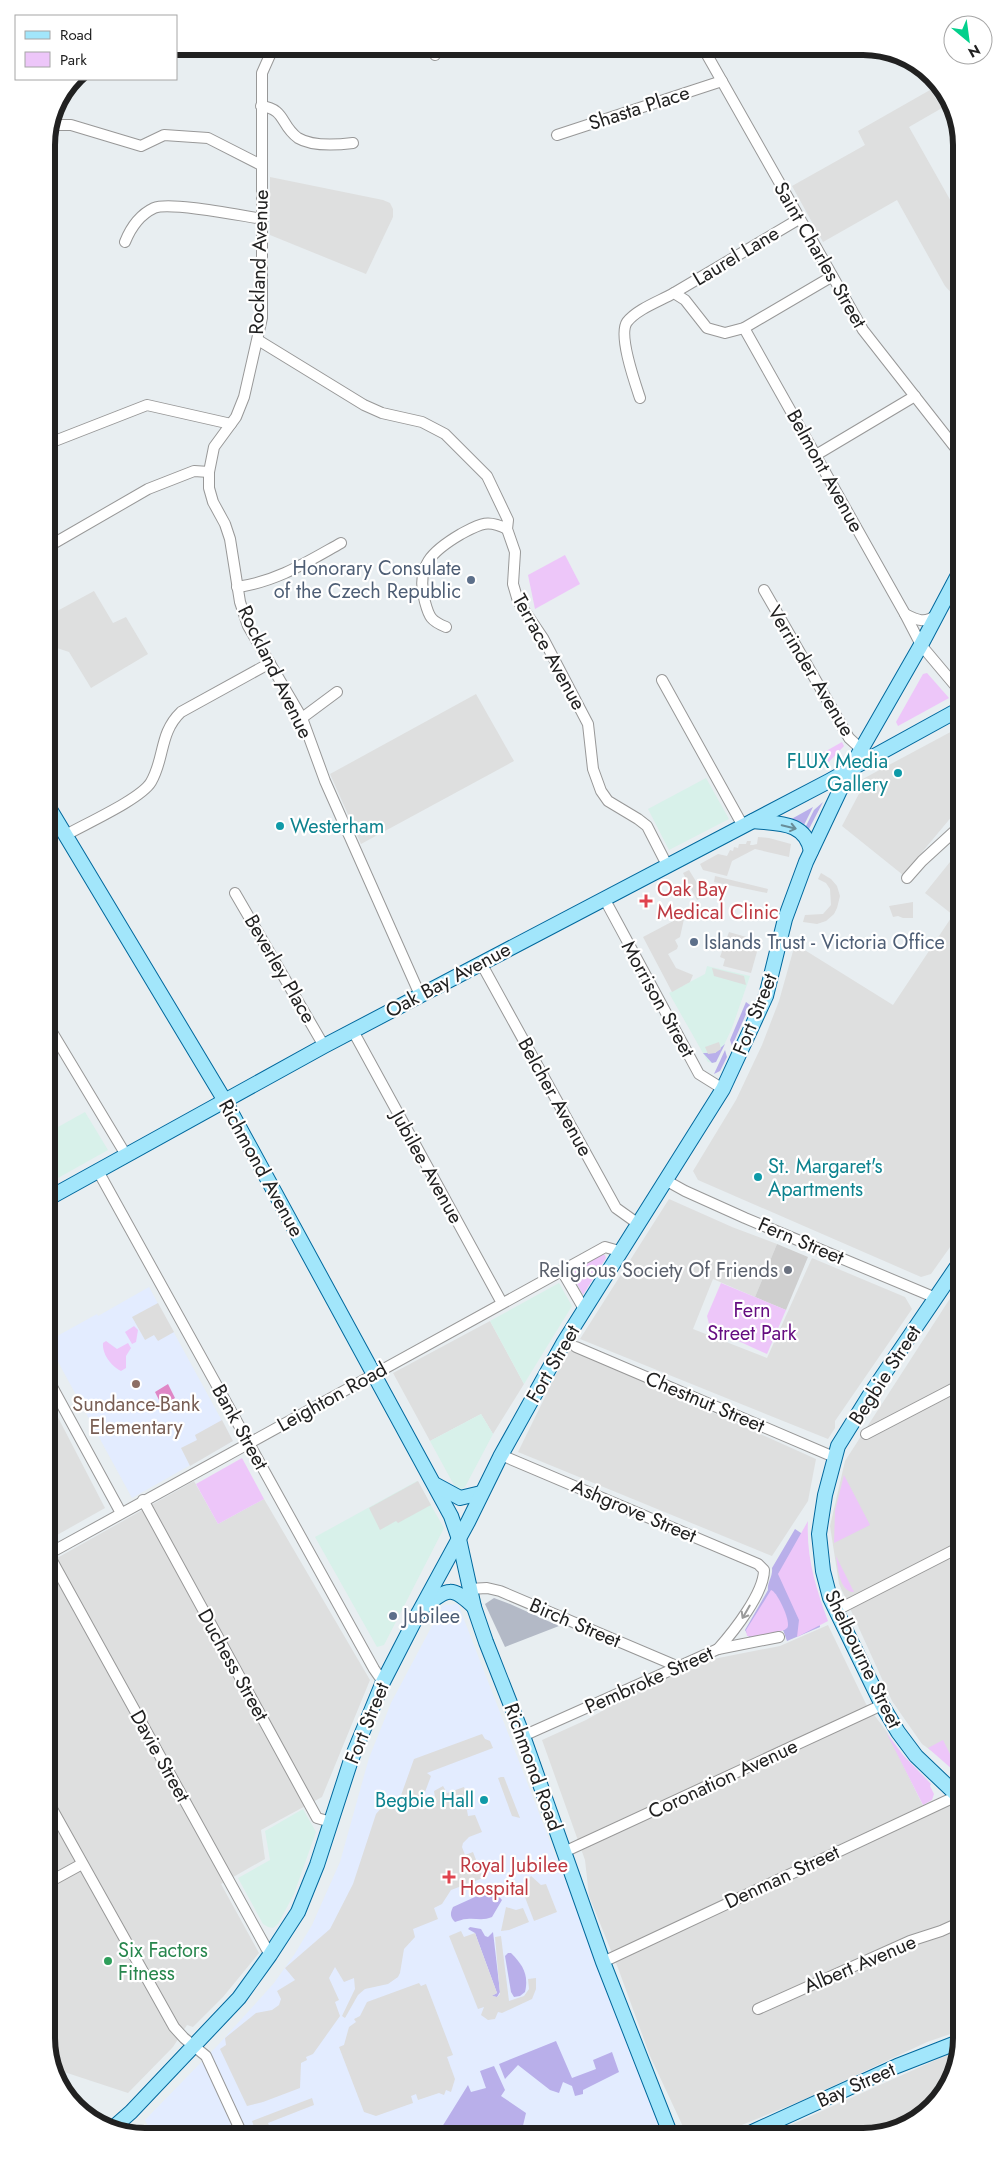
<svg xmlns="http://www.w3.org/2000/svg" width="1008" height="2183" viewBox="0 0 1008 2183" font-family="Jost,sans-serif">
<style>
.residential{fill:#dedfdf}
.commercial{fill:#d8f1ea}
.education{fill:#e3ecff}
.religious{fill:#cfcfcf}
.construction{fill:#b3b9c6}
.grass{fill:#b9afea}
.park{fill:#edc6f9}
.pitch{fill:#df87c6}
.parking{fill:#ddd}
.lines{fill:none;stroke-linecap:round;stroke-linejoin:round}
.minor-casing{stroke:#989898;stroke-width:12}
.major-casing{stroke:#01689d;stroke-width:16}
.minor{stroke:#fff;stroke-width:10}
.major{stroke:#a2e6fb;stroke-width:14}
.oneway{stroke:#688d99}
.oneway2{stroke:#9b9b9b}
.service-dot{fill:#5c6f8a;stroke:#fff;stroke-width:2}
.culture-dot{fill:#0f9aa8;stroke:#fff;stroke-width:2}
.health-dot{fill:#e0444e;stroke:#fff;stroke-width:2}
.worship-dot{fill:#6b7280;stroke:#fff;stroke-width:2}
.education-dot{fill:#8d6e63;stroke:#fff;stroke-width:2}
.leisure-dot{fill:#2e9e5b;stroke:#fff;stroke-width:2}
.labels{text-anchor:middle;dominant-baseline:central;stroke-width:4.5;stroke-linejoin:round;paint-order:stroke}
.street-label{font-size:20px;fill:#212121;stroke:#fff}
.service-label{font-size:20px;fill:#4e5e75;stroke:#fff;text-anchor:start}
.culture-label{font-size:20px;fill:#0d838f;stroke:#fff;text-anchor:end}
.health-label{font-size:20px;fill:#be3a42;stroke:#fff;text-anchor:start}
.worship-label{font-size:20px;fill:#5b616d;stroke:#fff;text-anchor:end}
.park-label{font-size:20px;fill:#650d81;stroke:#fff}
.education-label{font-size:20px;fill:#785e54;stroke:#fff}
.leisure-label{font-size:20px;fill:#27864d;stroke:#fff;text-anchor:start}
.rim{fill:none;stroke:#212121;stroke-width:6}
</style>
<rect width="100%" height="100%" fill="#e8eef1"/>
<g class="residential">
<path d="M930,90L942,108L909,127L957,212V299L945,286L897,200L823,242L792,186L865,145L858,131Z"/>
<path d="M270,177L383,200L390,203L393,209V217L366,274L270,235Z"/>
<path d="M94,591L113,623L126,617L148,654L91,688L69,652L48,645V616Z"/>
<path d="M476,694L514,761L361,844L330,774Z"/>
<path d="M958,728V809L903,875L842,826L862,788L858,783L859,781Z"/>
<path d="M958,852L960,1233L931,1274L921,1277L698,1180L693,1171L736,1100L762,1045L779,1001L795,944L893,1005L953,915L925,893Z"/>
<path d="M669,1199L732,1227L777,1244L755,1297L713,1279L693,1329L767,1358L812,1258L905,1297L912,1309L835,1421V1428L828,1439L580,1339Z"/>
<path d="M960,1283L961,1772L922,1744L892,1701L839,1584L830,1526L845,1461Z"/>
<path d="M490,1321L524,1384L493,1434L481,1414L430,1441L393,1373Z"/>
<path d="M569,1348L816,1459L808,1501L772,1556L518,1452Z"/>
<path d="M50,1402L105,1508L50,1539Z"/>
<path d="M194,1481L218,1524L264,1499L370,1680L322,1797L261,1830L265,1859L221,1884L259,1953L223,1997L193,2027L187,2025L173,2047L128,2093L52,2068L50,1562Z"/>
<path d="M828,1625L866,1704L887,1732L927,1814L951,1803L961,1808L962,2030L927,2042L803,2100L722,2133H686L650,2056L618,1968L589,1896L585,1860L542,1740L586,1720L670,1673L703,1661L780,1646Z"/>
<path d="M958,2050L942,2098L895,2131L775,2132Z"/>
</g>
<g class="commercial">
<path d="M706,778L729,819L669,850L648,809Z"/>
<path d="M707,966L750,976L732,1028L717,1060L713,1063L708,1062L669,993L705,974Z"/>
<path d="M85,1112L108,1150L49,1183V1132Z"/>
<path d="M559,1283L572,1306L524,1384L490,1321Z"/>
<path d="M481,1414L493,1434L465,1487L460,1490L455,1487L430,1441Z"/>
<path d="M417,1481L444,1528L384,1645L377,1647L315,1537Z"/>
<path d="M303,1809L316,1832L294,1894L278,1924L273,1928L268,1927L263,1924L238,1878L270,1860L265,1831Z"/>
</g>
<g class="education">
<path d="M149,1287L233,1441L132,1498L50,1347V1340L97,1314L98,1316Z"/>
<path d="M458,1604L663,2133L153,2136L145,2120L218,2045L274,1983L294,1955L312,1925L340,1862L369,1758L391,1703L443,1605Z"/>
</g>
<path class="religious" d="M777,1244L808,1257L786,1310L755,1297Z"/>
<path class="construction" d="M494,1598L510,1604L559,1626L505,1647L485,1604Z"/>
<g class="grass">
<path d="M823,802L809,829L807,830L805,828L814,810Z"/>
<path d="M813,807L804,825L786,822Z"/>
<path d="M746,1002L750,1005L732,1046L730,1040Z"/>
<path d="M725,1044L716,1062L712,1063L703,1053H715Z"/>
<path d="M725,1050L727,1057L720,1071L714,1074Z"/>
<path d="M795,1529L801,1533L807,1547L820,1627L787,1641L783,1630L749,1637L745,1630L768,1590C767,1582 773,1577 772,1568Z"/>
<path d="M488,1891L495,1892L502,1900L492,1917C483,1921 476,1918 467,1919C462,1919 459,1921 455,1922C450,1917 450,1913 453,1907Z"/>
<path d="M470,1927L481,1929L485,1936L488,1937L493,1932L500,1992L497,1997L491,1996L497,1993L475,1933L468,1929Z"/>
<path d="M508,1953H511C523,1965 529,1975 525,1992L520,1996L514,1997L511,1992L505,1956Z"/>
<path d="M556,2041L572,2078L596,2069L593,2060L612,2052L619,2072L583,2090V2094L575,2096L572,2086L563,2082L559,2093L550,2090L518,2065L505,2079L499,2064Z"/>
<path d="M494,2066L505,2090L501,2096L526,2113L521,2134H449L448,2132L444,2134L437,2135L468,2085L471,2092L486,2088L480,2071Z"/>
</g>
<g class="park">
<path d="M565,555L580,584L535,609L528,575Z"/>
<path d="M927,673L949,698L898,726L896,722L923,674Z"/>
<path d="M842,742L844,746L825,766L819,755Z"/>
<path d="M601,1254L605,1255L606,1258L583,1295L570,1271Z"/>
<path d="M721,1283L786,1310L767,1354L710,1328L707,1316Z"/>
<path d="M134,1326L138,1330L136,1342L132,1344L125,1332Z"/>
<path d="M106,1341L117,1349L128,1343L131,1348L126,1356V1368L121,1371C111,1366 102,1354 103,1343Z"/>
<path d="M242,1458L264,1499L218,1524L196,1484Z"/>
<path d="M844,1475L870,1525L834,1543L835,1511Z"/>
<path d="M808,1521C806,1557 816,1588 828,1621L797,1637L799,1620L778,1574Z"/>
<path d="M836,1556L854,1592C839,1592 838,1567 836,1556Z"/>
<path d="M771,1590C777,1591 792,1623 787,1628C782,1633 754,1637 747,1636L746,1630Z"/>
<path d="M886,1732L903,1755L931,1784L930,1786L934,1794L932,1800L923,1805Z"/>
<path d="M943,1740L961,1776V1777L928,1748Z"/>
</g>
<path class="pitch" d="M168,1384L175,1398L162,1406L155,1392Z"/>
<g class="parking">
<path d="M758,837L769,838L791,844L789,857L755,849L732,861L727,876L703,870L700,864L718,854L727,856L730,850L733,851L734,847L738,848L739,844H746L747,841H751L750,845H753L757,844Z"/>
<path d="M689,870L705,896L697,900L683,873Z"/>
<path d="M821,873L831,879L837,886L840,896L837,908L834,914L826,921L817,924L803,922L805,915L823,914L831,905L830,889L826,883L818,879Z"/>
<path d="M715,876L768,889L767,893L714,882Z"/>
<path d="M913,902V918H903L898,916L893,917L889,906Z"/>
<path d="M677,919H684L680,937L675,940L678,946L677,949L668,954L676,968L693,975L690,982L672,992L643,937Z"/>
<path d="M729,932L760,941L751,973L723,966L725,959L720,957Z"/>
<path d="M712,968L744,976L746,985L714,976Z"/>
<path d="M719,1042L721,1049L715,1053L708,1054L705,1047Z"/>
<path d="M158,1303L174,1332L158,1341L154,1335L145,1340L132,1317Z"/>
<path d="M222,1420L233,1441L190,1466L181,1448L197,1440L195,1435Z"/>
<path d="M418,1481L431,1505L398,1523L396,1521L380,1530L369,1508Z"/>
<path d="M482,1734L485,1739L490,1741L493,1748L427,1773L431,1776L422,1800L416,1799L418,1803L435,1798L434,1791L443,1786L447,1793L464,1787L472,1808L467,1810L468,1816L475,1815L482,1832L469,1837L463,1843L462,1847L465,1855L473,1852L483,1878L451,1890L442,1904L434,1908L438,1919L413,1929L415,1937L404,1949L400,1973L398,1977L388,1984L365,1989L358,1995L345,2018L342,2016L355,1989L354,1978L344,1982L335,1967L329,1978L339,2000L335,2002L340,2016L313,2054L306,2057L307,2060L301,2063L300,2088L263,2102L247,2106L220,2049L226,2045L225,2038L256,2013L272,2010L279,2005L281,1999L277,1991L295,1980L285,1968L330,1929L353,1884L376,1814L382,1807L399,1801L414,1759Z"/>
<path d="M501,1777H504L520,1818L512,1816L498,1778Z"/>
<path d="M531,1876L541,1885L546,1884L557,1912L534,1921L523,1892L519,1889Z"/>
<path d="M506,1907L516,1910L523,1908L529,1922L509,1930L501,1931Z"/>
<path d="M461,1931L464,1937L475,1933L497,1993L492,1996L497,1997L500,1994L495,1937L501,1936L509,2001L524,1996L529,1989L528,1979L536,1978V1989L532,1999L502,2013L498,2012L495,2019L488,2020L481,2015L484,2007L478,2009L449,1936Z"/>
<path d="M419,1983L421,1986L426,1984L453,2055L447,2057L455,2079L451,2092L446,2090L444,2095L439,2093L418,2100L416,2094L411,2096L413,2103L376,2116L364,2112L339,2047L344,2045L349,2027L356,2022L354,2019L360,2016L367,2002Z"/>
<path d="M312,2098L314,2105L268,2123L273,2136H257L252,2121Z"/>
</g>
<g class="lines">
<g class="minor-casing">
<g id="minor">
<path d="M277,46L270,55L262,73V318L244,397L236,417L214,447L209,472V488L213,502L225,524L230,539L240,602L248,626L302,718L325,781L420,995"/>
<path d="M433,46L435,55"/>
<path d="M702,46L863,330L957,450"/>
<path d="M944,95L955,111"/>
<path d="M261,106C286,109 280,125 298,138C313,147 337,145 353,143"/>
<path d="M50,125H71L141,146L164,135L208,138L261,165"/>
<path d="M557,135L722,81"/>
<path d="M125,242C131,227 139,215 154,208C170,201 242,216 263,219"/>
<path d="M674,293L799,219"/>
<path d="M744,328L905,614L921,645L958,689"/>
<path d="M258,340L364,405L382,413L422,422L445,434L487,476L508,520L507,529L515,552L513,584L518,601L543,638L588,724L593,769L601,791L608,801L638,819L647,826L667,865"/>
<path d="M640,398C635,383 618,335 627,322C637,309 660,301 674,293L685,300L707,328L725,333L744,328L831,277"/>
<path d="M47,444L147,405L231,424"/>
<path d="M816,455L915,396"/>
<path d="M51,545L148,489L194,471L209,472"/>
<path d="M237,587C276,582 307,562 341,543"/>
<path d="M764,590L849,738L861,749"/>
<path d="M905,614C917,620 925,624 936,615"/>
<path d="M446,627C431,621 429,617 425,602C415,566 432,551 461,534C480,524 487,519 507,529"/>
<path d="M662,680L743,826"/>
<path d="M302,718L337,692"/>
<path d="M66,835C85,824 141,799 151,782C165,758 159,733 181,712L270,663"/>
<path d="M907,878L922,861L958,828"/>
<path d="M235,893L324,1046"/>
<path d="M604,898L699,1074L723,1089"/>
<path d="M481,963L616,1208L637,1223"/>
<path d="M49,1027L126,1155"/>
<path d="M353,1031L502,1303"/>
<path d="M98,1171L374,1669L383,1682"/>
<path d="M667,1181L685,1191L745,1218L936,1298"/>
<path d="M562,1271L584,1309"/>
<path d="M576,1347L834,1457"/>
<path d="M50,1383L121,1513"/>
<path d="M866,1434L960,1385"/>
<path d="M501,1455L758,1564L764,1570C764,1593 734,1631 718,1649"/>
<path d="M143,1500L317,1818L331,1822"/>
<path d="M50,1553L605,1247L619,1251"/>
<path d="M50,1557L270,1955"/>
<path d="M469,1589L487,1588L500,1591L679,1667"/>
<path d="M835,1611L960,1547"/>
<path d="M523,1736L718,1649L779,1637"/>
<path d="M51,1807L174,2027L184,2038L206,2056L243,2136"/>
<path d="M564,1852L882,1705"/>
<path d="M51,1881L82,1864"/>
<path d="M603,1962L961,1794"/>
<path d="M758,2009L910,1941L941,1931L961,1922"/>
</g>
</g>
<g class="major-casing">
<g id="major">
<path d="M48,806L225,1101L451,1516L459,1539L474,1607L486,1642L523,1736L603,1962L670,2133"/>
<path d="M753,821C778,824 805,821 811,851"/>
<path d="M49,1198L324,1046L829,781L958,710"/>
<path d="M960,1262L871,1393L838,1446L825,1495L819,1534L823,1571L830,1598L882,1705L898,1732L916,1756L961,1799"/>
<path d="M436,1485L460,1498L481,1493"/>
<path d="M425,1606C448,1588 452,1586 474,1607"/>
<path d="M114,2127L131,2112L239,1998L270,1955L298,1912L317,1865L351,1760L383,1682L419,1612L468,1522L500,1457L564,1342L723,1089L766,996L785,919L806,862L850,769L921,645L958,575"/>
<path d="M752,2132L897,2066L961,2041"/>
</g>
</g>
<use href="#minor" class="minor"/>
<use href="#major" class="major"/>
</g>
<defs><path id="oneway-shaft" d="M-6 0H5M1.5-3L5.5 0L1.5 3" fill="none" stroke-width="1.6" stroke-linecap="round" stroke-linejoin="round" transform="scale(1.25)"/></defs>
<use class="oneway" href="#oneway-shaft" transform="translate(789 827) rotate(13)"/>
<use class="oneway2" href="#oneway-shaft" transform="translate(746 1612) rotate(120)"/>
<g class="service-dot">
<circle cx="471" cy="580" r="5"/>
<circle cx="694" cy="942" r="5"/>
<circle cx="393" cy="1616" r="5"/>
</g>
<g class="culture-dot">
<circle cx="898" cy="773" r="5"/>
<circle cx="280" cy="826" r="5"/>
<circle cx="758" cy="1177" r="5"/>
<circle cx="484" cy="1800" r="5"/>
</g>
<g class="health-dot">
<path d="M643.5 893.5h5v5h5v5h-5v5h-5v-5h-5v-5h5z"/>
<path d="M446.5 1869.5h5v5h5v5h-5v5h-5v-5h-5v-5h5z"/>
</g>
<circle class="worship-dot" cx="788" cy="1270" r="5"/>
<circle class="education-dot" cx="136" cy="1384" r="5"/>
<circle class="leisure-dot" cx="108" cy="1961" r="5"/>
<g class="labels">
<g class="street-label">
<text transform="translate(639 108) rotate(-18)">Shasta Place</text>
<text transform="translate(820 255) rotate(60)">Saint Charles Street</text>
<text transform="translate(736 256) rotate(-31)">Laurel Lane</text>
<text transform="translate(259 262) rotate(-88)">Rockland Avenue</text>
<text transform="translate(825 471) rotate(61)">Belmont Avenue</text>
<text transform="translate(549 652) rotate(61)">Terrace Avenue</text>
<text transform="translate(811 671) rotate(59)">Verrinder Avenue</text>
<text transform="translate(275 672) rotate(64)">Rockland Avenue</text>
<text transform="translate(280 969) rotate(60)">Beverley Place</text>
<text transform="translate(448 980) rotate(-28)">Oak Bay Avenue</text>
<text transform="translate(658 999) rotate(61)">Morrison Street</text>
<text transform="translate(755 1014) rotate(-68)">Fort Street</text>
<text transform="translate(555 1097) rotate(61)">Belcher Avenue</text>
<text transform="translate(427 1167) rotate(61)">Jubilee Avenue</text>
<text transform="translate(261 1168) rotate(61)">Richmond Avenue</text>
<text transform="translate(801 1241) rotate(23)">Fern Street</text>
<text transform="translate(553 1364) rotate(-60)">Fort Street</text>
<text transform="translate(885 1375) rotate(-57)">Begbie Street</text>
<text transform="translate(332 1397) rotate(-29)">Leighton Road</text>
<text transform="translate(705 1402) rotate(23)">Chestnut Street</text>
<text transform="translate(240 1427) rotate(61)">Bank Street</text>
<text transform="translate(634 1511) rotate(23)">Ashgrove Street</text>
<text transform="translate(575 1623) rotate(23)">Birch Street</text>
<text transform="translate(863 1659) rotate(64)">Shelbourne Street</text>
<text transform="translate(233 1665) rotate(61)">Duchess Street</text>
<text transform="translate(649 1680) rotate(-24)">Pembroke Street</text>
<text transform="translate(367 1723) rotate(-68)">Fort Street</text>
<text transform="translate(160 1756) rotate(61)">Davie Street</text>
<text transform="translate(533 1767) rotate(70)">Richmond Road</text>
<text transform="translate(723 1779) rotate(-25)">Coronation Avenue</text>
<text transform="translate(782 1877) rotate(-25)">Denman Street</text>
<text transform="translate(860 1964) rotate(-23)">Albert Avenue</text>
<text transform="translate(856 2085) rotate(-24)">Bay Street</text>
</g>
<g class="service-label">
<text x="461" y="568" text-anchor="end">Honorary Consulate<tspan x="461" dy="23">of the Czech Republic</tspan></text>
<text x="704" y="942">Islands Trust - Victoria Office</text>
<text x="403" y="1616">Jubilee</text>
</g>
<g class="culture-label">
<text x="888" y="761">FLUX Media<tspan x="888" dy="23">Gallery</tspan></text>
<text x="290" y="826" text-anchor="start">Westerham</text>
<text x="768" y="1166" text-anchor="start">St. Margaret's<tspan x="768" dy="23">Apartments</tspan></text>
<text x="474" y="1800">Begbie Hall</text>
</g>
<g class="health-label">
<text x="657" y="889">Oak Bay<tspan x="657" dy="23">Medical Clinic</tspan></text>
<text x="460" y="1865">Royal Jubilee<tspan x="460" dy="23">Hospital</tspan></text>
</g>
<g class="worship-label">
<text x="778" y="1270">Religious Society Of Friends</text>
</g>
<g class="park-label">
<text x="752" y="1310">Fern<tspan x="752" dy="23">Street Park</tspan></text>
</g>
<g class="education-label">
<text x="136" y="1404">Sundance-Bank<tspan x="136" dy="23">Elementary</tspan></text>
</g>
<g class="leisure-label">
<text x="118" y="1950">Six Factors<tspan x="118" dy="23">Fitness</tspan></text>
</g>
</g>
<path d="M0 0H1008V2183H0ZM145 55H863A90 90 0 0 1 953 145V2038A90 90 0 0 1 863 2128H145A90 90 0 0 1 55 2038V145A90 90 0 0 1 145 55Z" fill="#fff" fill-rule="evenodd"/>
<path class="rim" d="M145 55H863A90 90 0 0 1 953 145V2038A90 90 0 0 1 863 2128H145A90 90 0 0 1 55 2038V145A90 90 0 0 1 145 55Z"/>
<rect x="15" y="15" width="162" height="65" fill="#ffffff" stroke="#a6a6a6"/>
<rect x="25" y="31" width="25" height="8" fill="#a2e6fb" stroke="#a6a6a6"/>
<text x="60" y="40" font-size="15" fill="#212121">Road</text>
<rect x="25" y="52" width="25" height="15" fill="#edc6f9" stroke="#a6a6a6"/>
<text x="60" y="65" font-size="15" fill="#212121">Park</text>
<g transform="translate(968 40) rotate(151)"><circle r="24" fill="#ffffff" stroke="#a6a6a6"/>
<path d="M0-4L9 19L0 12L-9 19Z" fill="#02d08c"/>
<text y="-8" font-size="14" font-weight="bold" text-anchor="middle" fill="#212121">N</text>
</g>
</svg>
